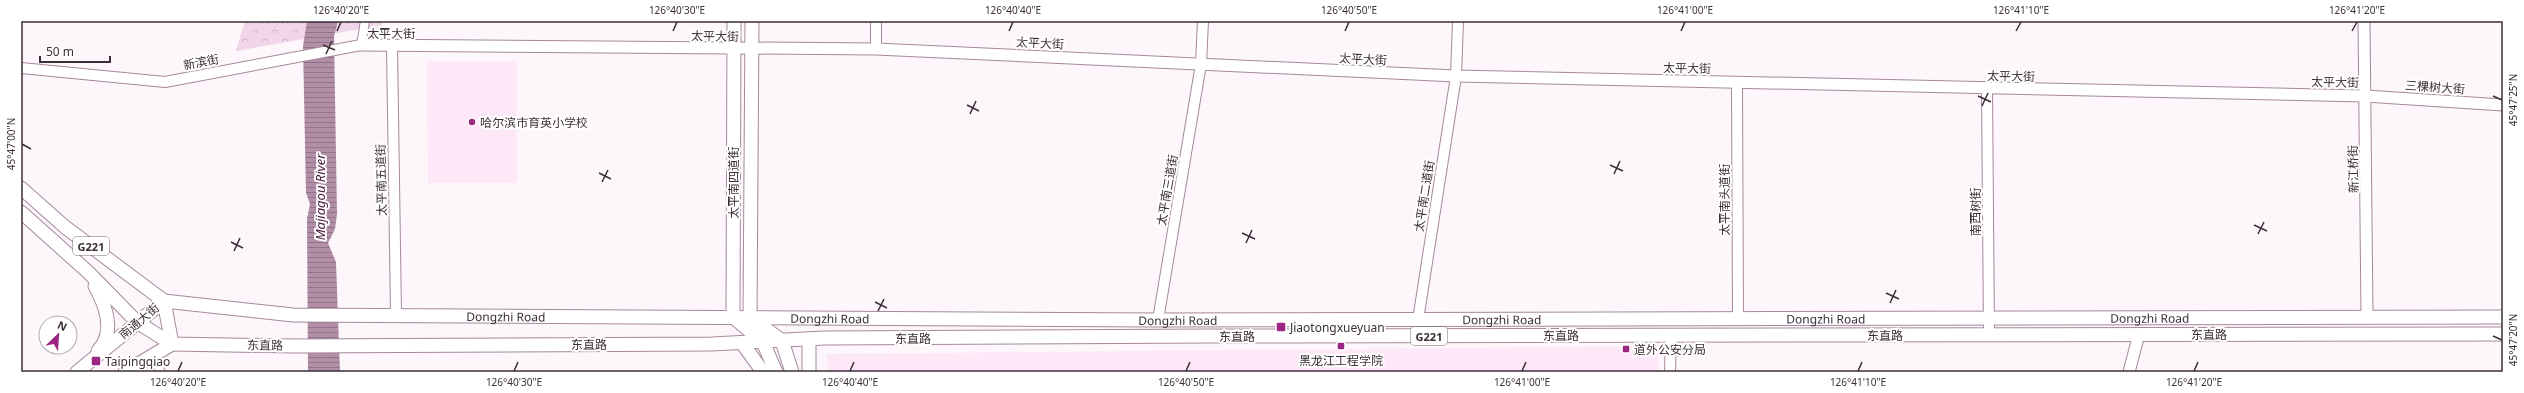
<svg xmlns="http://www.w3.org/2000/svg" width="2524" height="393" viewBox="0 0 2524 393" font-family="'Noto Sans','Noto Sans SC',sans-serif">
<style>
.built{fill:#fee7f6}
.forest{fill:url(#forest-crowns)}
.water{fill:url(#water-rules)}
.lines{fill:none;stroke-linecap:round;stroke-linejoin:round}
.minor-casing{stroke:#a5899c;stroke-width:10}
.tertiary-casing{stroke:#a5899c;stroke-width:12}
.secondary-casing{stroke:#a5899c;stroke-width:13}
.primary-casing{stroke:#a5899c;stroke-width:15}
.trunk-casing{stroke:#a5899c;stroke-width:15}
.minor{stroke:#fff;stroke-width:8}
.tertiary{stroke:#fff;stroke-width:10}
.secondary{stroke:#fff;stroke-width:11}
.primary{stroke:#fff;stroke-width:13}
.trunk{stroke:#fff;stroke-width:13}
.ticks{fill:none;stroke:#3b2f37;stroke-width:1.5}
.poi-dot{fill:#9b2783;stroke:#fff;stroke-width:1.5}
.labels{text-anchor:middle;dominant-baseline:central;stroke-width:4;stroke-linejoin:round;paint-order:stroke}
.shield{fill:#fff;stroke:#766d73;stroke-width:1}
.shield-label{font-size:11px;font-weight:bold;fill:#3b2f37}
.street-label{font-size:12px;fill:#3b2f37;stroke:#fff}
.poi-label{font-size:12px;fill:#3b2f37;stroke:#fff;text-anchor:start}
.water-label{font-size:13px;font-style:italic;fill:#4b1d3f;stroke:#fff}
.neatline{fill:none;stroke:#3b2f37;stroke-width:1.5}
.ticks-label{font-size:10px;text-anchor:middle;fill:#3b2f37}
</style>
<defs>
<pattern id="forest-crowns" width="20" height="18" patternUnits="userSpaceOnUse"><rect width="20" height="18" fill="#f1d5e8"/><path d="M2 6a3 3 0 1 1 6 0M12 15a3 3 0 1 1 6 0" fill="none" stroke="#d0b7c8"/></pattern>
<pattern id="water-rules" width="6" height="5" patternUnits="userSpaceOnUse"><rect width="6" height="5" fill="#b28ea7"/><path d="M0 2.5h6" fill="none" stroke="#927489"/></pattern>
</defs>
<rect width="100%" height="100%" fill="#fdf6fa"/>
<g class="built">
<path d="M427,61H517V183H428Z"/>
<path d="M1659,346L1658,372H828L827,354Z"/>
</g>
<path class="forest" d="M245,21H382V25L236,51Z"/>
<path class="water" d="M307,21H338L334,36L337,214L335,229L328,243L336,262L340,372H308L307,219L310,204L306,193L303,46Z"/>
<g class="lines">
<g class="minor-casing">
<g id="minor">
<path d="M361,45L365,21"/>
<path d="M151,355L161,372"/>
</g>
</g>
<g class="tertiary-casing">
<g id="tertiary">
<path d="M392,46L396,314"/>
<path d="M876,49V21"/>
<path d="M21,68L165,82L361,45"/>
<path d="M1737,82L1738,319"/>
<path d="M1987,89L1989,335"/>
<path d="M1158,320L1201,64L1203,21"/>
<path d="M1418,320L1456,76L1458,21"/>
<path d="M1670,372L1671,335"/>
</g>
</g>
<g class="secondary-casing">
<g id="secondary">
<path d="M2364,21L2367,316"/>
<path d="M361,45L876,49L1456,76L2365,96L2503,105"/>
<path d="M2129,372L2139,334"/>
</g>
</g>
<g class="primary-casing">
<g id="primary">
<path d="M734,21L733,317L763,342L776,372"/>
<path d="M752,21L750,317L782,341L792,372"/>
<path d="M809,339V372"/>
<path d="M742,343L763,372"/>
</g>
</g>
<g class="trunk-casing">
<g id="trunk">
<path id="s1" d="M21,188L65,227L164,301L293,315L1158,320L2503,317"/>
<path d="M21,212L88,272L137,322L172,344L293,346L712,344L824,338L1212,336L2503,334"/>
<path d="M95,286C106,306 116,332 98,351"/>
<path d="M164,301L172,344"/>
<path d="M77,372L164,301"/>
<path d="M125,372L172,344"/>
</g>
</g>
<use href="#minor" class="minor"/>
<use href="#tertiary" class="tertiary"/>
<use href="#secondary" class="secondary"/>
<use href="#primary" class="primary"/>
<use href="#trunk" class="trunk"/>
</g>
<path class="ticks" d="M337,31L341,22M673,31L677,22M1009,31L1013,22M1345,31L1349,22M1681,31L1685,22M2016,31L2021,22M2352,31L2357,22M323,45L335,50M326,54L332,41M1978,96L1991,102M2493,96L2502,100M967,105L979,111M1982,106L1988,93M970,114L976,101M22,144L31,149M1610,165L1623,171M599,173L611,179M1614,174L1620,161M602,182L608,170M2254,225L2267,231M1242,233L1255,239M2258,234L2264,222M231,242L243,248M1246,243L1252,230M234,251L240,238M1886,293L1899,299M875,302L887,308M1890,303L1896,290M878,311L884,299M2493,336L2502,340M178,371L182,362M514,371L518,362M850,371L854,362M1186,371L1190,362M1522,371L1526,362M1858,371L1862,362M2194,371L2198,362"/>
<g class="poi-dot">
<circle cx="472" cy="122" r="4"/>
<rect x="1276" y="322" width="10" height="10" rx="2"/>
<rect x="1337" y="342" width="8" height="8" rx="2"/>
<rect x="1622" y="345" width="8" height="8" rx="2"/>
<rect x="91" y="356" width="10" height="10" rx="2"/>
</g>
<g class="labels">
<g class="shield">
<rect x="73" y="237" width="36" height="18" rx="3"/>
<rect x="1411" y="327" width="36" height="18" rx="3"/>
</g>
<g class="shield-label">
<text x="91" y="246">G221</text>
<text x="1429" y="336">G221</text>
</g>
<g class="street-label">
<text x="391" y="33">太平大街</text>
<text transform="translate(715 36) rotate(1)">太平大街</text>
<text transform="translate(1040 43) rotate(3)">太平大街</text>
<text transform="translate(1363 59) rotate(3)">太平大街</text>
<text transform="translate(201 62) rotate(-11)">新滨街</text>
<text transform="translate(1687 68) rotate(1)">太平大街</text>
<text transform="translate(2011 76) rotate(1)">太平大街</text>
<text transform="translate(2335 82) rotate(1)">太平大街</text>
<text transform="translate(2435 87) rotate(4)">三棵树大街</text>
<text transform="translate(2353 169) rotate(-91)">新江桥街</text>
<text transform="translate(381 180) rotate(-91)">太平南五道街</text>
<text transform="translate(733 183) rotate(-90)">太平南四道街</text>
<text transform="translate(1167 190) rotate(-80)">太平南三道街</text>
<text transform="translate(1424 196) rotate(-81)">太平南二道街</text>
<text transform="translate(1724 200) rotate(-90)">太平南头道街</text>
<text transform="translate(1975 212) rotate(-90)">南西树街</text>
<text stroke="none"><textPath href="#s1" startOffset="525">Dongzhi Road</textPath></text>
<text stroke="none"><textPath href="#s1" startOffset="849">Dongzhi Road</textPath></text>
<text stroke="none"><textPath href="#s1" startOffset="1845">Dongzhi Road</textPath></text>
<text stroke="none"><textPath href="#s1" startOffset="2169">Dongzhi Road</textPath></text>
<text stroke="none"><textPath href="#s1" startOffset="1197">Dongzhi Road</textPath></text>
<text stroke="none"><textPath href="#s1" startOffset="1521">Dongzhi Road</textPath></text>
<text transform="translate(139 321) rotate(-40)">南通大街</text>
<text x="2209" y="334">东直路</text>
<text x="1561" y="335">东直路</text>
<text x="1885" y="335">东直路</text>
<text x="1237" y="336">东直路</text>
<text x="913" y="338">东直路</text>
<text x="589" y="344">东直路</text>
<text transform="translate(265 345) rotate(1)">东直路</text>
</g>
<g class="poi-label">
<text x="480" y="122">哈尔滨市育英小学校</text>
<text x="1290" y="327">Jiaotongxueyuan</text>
<text x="1634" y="349">道外公安分局</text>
<text x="1341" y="360" text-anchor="middle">黑龙江工程学院</text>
<text x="105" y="361">Taipingqiao</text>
</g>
<g class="water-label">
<text transform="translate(320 197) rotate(-90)">Majiagou River</text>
</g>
</g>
<rect width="2524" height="393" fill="none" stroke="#ffffff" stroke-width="44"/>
<g transform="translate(58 335) rotate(25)"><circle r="19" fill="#ffffff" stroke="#b1acaf"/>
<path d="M0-3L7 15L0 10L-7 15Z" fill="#9b2783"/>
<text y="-6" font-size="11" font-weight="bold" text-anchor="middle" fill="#3b2f37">N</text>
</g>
<path d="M40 56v6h70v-6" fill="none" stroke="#3b2f37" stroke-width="2"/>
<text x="46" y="56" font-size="12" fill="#3b2f37" stroke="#ffffff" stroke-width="3" paint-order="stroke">50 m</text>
<rect x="22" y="22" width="2480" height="349" class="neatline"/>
<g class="ticks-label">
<text x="341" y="14">126°40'20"E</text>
<text x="677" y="14">126°40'30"E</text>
<text x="1013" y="14">126°40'40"E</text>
<text x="1349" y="14">126°40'50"E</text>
<text x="1685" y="14">126°41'00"E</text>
<text x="2021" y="14">126°41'10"E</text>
<text x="2357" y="14">126°41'20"E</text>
<text transform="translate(2513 100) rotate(-90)" y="4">45°47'25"N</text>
<text transform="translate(11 144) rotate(-90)" y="4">45°47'00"N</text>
<text transform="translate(2513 340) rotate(-90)" y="4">45°47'20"N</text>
<text x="178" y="386">126°40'20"E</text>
<text x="514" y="386">126°40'30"E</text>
<text x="850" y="386">126°40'40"E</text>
<text x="1186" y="386">126°40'50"E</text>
<text x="1522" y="386">126°41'00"E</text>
<text x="1858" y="386">126°41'10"E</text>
<text x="2194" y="386">126°41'20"E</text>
</g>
</svg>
